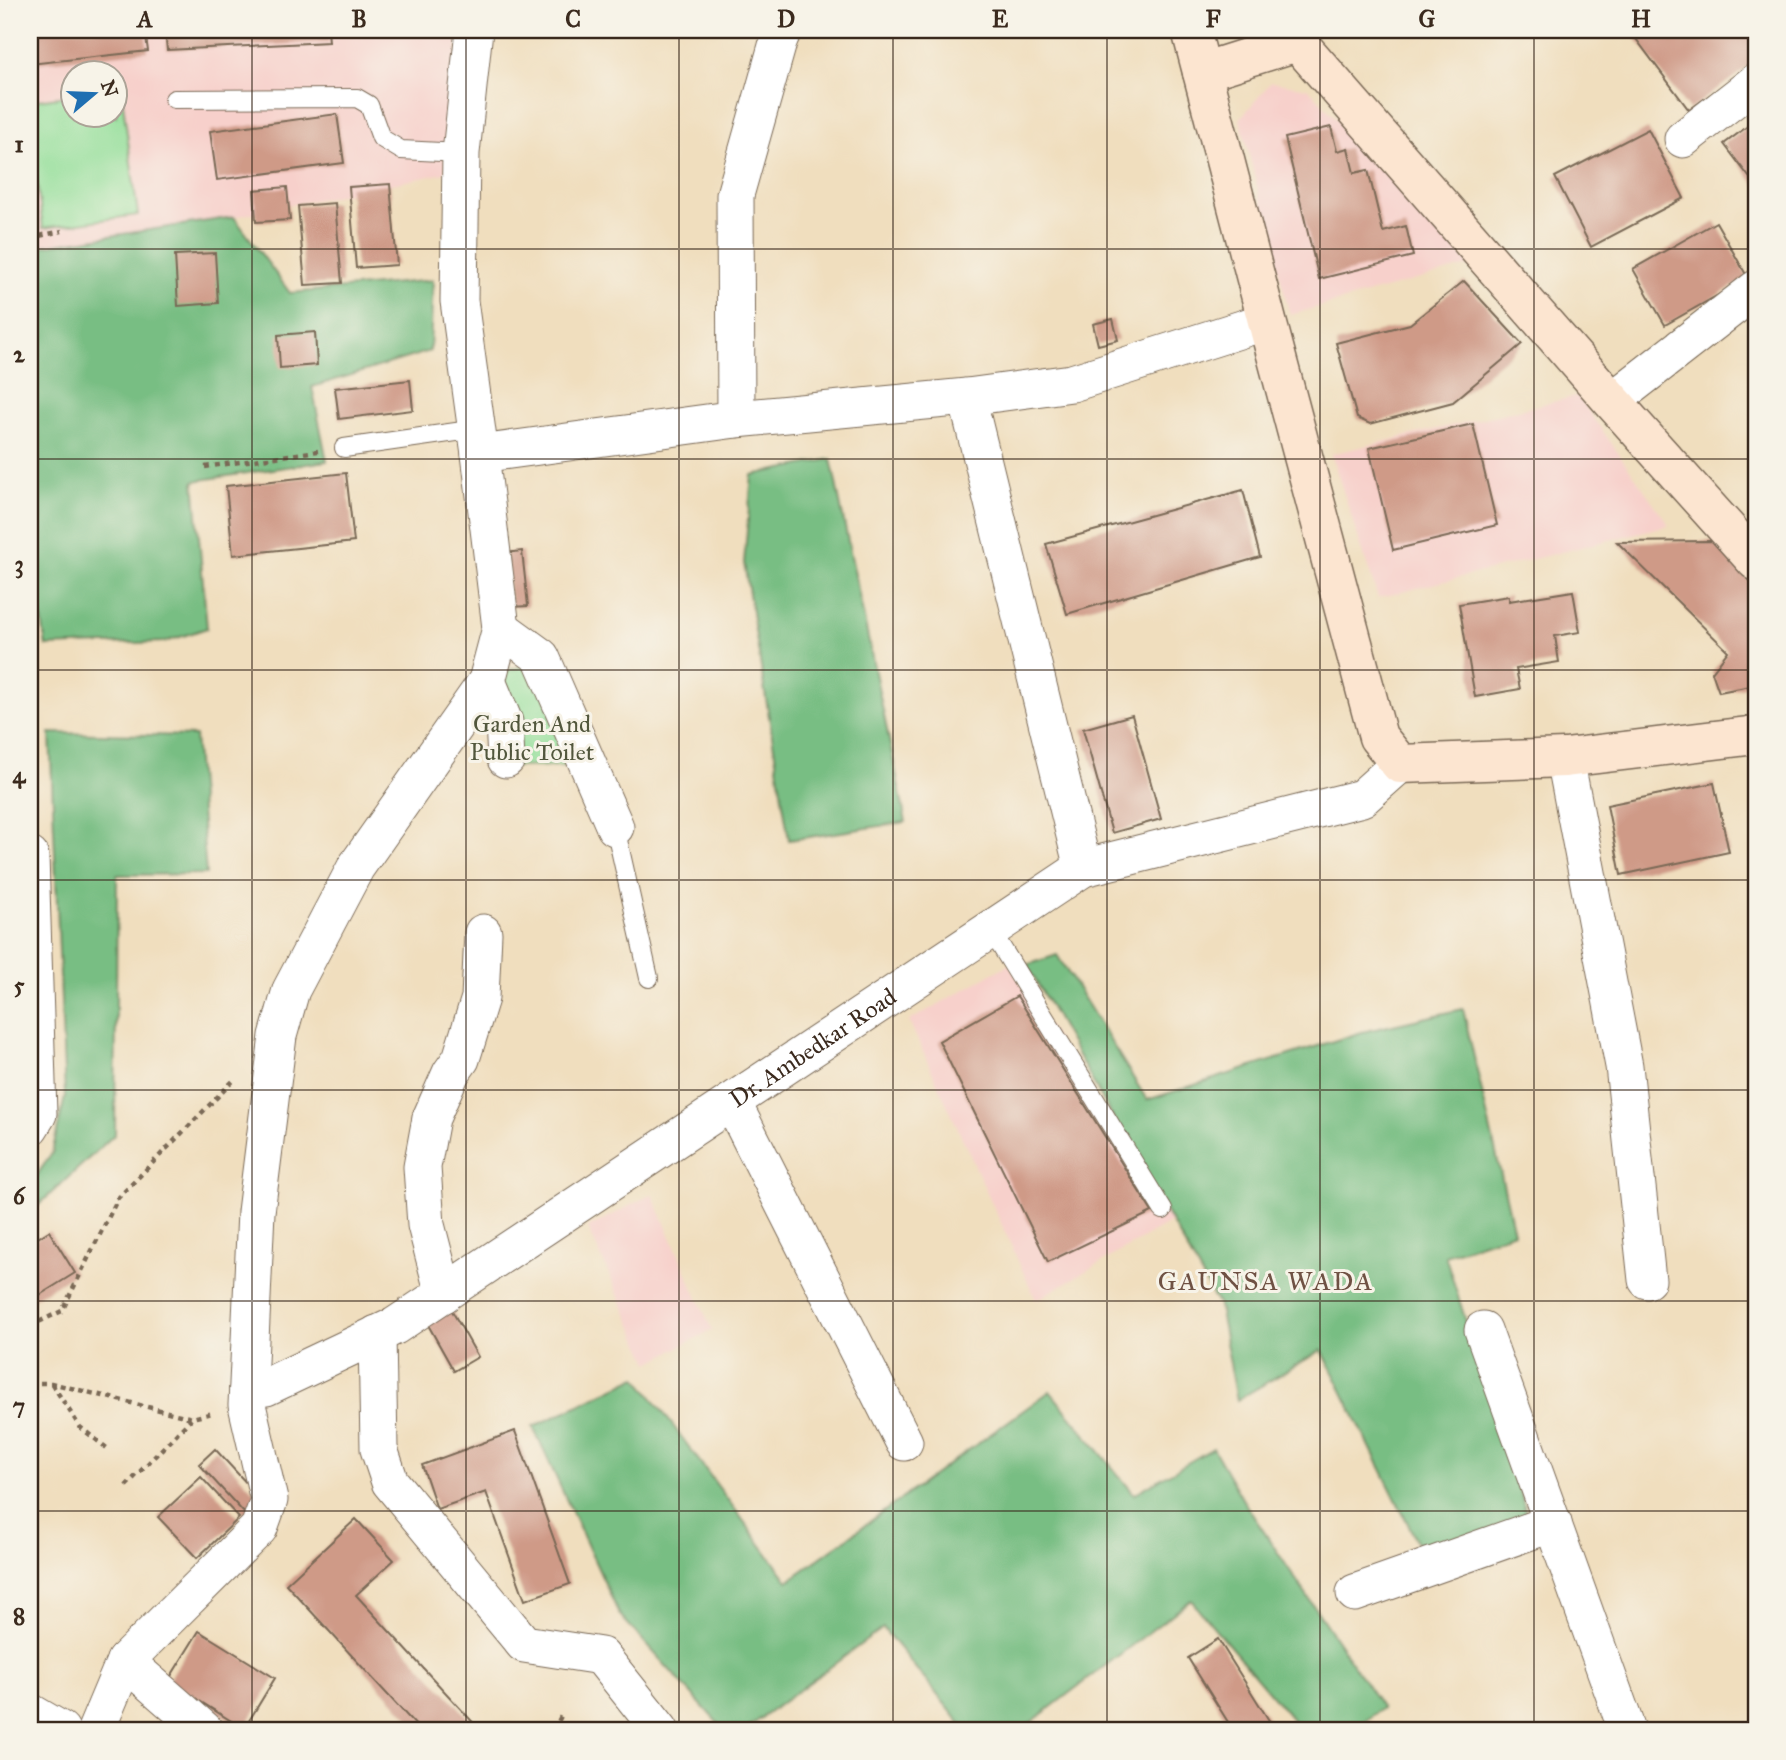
<svg xmlns="http://www.w3.org/2000/svg" width="1786" height="1760" viewBox="0 0 1786 1760" font-family="'IM FELL Great Primer',serif">
<style>
.built{fill:#f7d0cb;fill-rule:evenodd}
.green{fill:#95df9b;stroke:#68845c;stroke-width:2}
.forest{fill:#78be83;stroke:#5a7450;stroke-width:2}
.building{fill:#cf9a87}
.lines{fill:none;stroke-linecap:round;stroke-linejoin:round}
.service-casing{stroke:#7a6956;stroke-width:20}
.minor-casing{stroke:#7a6956;stroke-width:39}
.secondary-casing{stroke:#7a6956;stroke-width:41}
.path{stroke:#7a6956;stroke-width:4.5;stroke-dasharray:5 5;stroke-linecap:butt}
.service{stroke:#fff;stroke-width:18}
.minor{stroke:#fff;stroke-width:37}
.secondary{stroke:#fce5d0;stroke-width:38}
.grid{fill:none;stroke:#3b2a1e;stroke-width:2;stroke-opacity:0.55}
.labels{text-anchor:middle;dominant-baseline:central;stroke-width:6;stroke-linejoin:round;paint-order:stroke}
.park-label{font-size:24px;fill:#52573d;stroke:#f7f3e8}
.street-label{font-size:24px;fill:#3b2a1e;stroke:#f7f3e8}
.neighbourhood-label{font-size:26px;letter-spacing:2px;fill:#6f5143;stroke:#f7f3e8}
.neatline{fill:none;stroke:#3b2a1e;stroke-width:2.5}
.grid-label{font-size:23px;text-anchor:middle;font-weight:bold;fill:#3b2a1e}
</style>
<rect width="100%" height="100%" fill="#f7f3e8"/>
<filter id="ink" filterUnits="userSpaceOnUse"><feTurbulence type="fractalNoise" baseFrequency=".0143" numOctaves="2"/><feDisplacementMap in="SourceGraphic" scale="14" xChannelSelector="R" yChannelSelector="G"/><feConvolveMatrix kernelMatrix="1 2 1 2 8 2 1 2 1" color-interpolation-filters="sRGB"/></filter>
<filter id="wash" filterUnits="userSpaceOnUse"><feTurbulence type="fractalNoise" baseFrequency=".00686" numOctaves="4" result="noise"/><feDisplacementMap in="SourceGraphic" scale="28" xChannelSelector="R" yChannelSelector="G"/><feGaussianBlur stdDeviation="1.57" result="paint"/><feColorMatrix in="noise" values="0 0 0 0 0 0 0 0 0 0 0 0 0 0 0 0 0 1.4 0 .05"/><feComposite in="paint" operator="in"/></filter>
<g filter="url(#wash)">
<rect width="100%" height="100%" fill="#f0debe"/>
<g class="built">
<path d="M30,30H459L445,173L234,217L30,248ZM74,74H116V116H74Z"/>
<path d="M1271,82L1308,88L1471,265L1290,315L1240,119Z"/>
<path d="M1578,396L1669,525L1378,598L1331,454Z"/>
<path d="M1009,964L1171,1222L1036,1300L909,1021Z"/>
<path d="M652,1194L712,1330L649,1363L588,1228Z"/>
</g>
<g class="green">
<path d="M121,89L138,215L43,228L30,130V101L73,95L74,116H116V90Z"/>
<path d="M537,663L566,766L511,767L501,672Z"/>
</g>
<g class="forest">
<path d="M234,217L290,293L433,280L430,351L312,387L327,461L194,481L207,628L165,642L46,646L30,541V248Z"/>
<path d="M831,459L906,822L789,840L744,563L752,475Z"/>
<path d="M50,733L195,736L206,874L117,875L115,1134L30,1213V1185L52,1153L65,1097Z"/>
<path d="M1057,955L1147,1100L1362,1032L1463,1009L1514,1232L1445,1255L1530,1524L1425,1558L1322,1350L1237,1400L1219,1306L1027,965Z"/>
<path d="M637,1377L788,1581L1050,1391L1134,1494L1213,1448L1244,1502L1382,1708L1353,1730H1301L1191,1600L1021,1730H966L883,1628L745,1730H724L619,1614L533,1427Z"/>
</g>
<g id="blocks">
<g class="building">
<path d="M30,30H145L148,51L30,64Z"/>
<path d="M165,30H328L329,42L167,50Z"/>
<path d="M1635,30H1756V61L1689,110L1631,32Z"/>
<path d="M337,114L344,163L217,180L210,131Z"/>
<path d="M1756,120V186L1724,144Z"/>
<path d="M1331,127L1337,151L1348,148L1354,173L1368,170L1383,232L1406,226L1413,256L1319,279L1285,138Z"/>
<path d="M1648,129L1684,198L1591,247L1555,177Z"/>
<path d="M390,184L397,265L356,268L349,187Z"/>
<path d="M287,187L290,220L256,222L254,190Z"/>
<path d="M335,203L342,283L305,285L298,206Z"/>
<path d="M1716,222L1748,278L1665,325L1633,269Z"/>
<path d="M215,253L218,303L178,306L175,255Z"/>
<path d="M1464,281L1522,344L1453,402L1370,424L1357,418L1336,343L1410,324Z"/>
<path d="M1113,319L1118,340L1098,345L1093,324Z"/>
<path d="M315,332L317,365L280,368L278,335Z"/>
<path d="M410,380L413,410L339,419L335,388Z"/>
<path d="M1473,424L1497,525L1393,550L1369,448Z"/>
<path d="M346,473L354,542L233,555L226,486Z"/>
<path d="M1243,490L1260,557L1067,614L1046,544Z"/>
<path d="M1712,541L1756,587V685L1719,692L1712,672L1728,651L1617,542Z"/>
<path d="M522,551L528,606L511,607L505,553Z"/>
<path d="M1573,591L1580,632L1555,636L1559,662L1516,669L1520,689L1475,697L1459,604L1509,596V601Z"/>
<path d="M1132,715L1161,819L1112,833L1083,729Z"/>
<path d="M1714,783L1729,852L1621,875L1607,805Z"/>
<path d="M1017,996L1152,1212L1048,1262L939,1041Z"/>
<path d="M49,1231L75,1273L30,1301V1243Z"/>
<path d="M451,1309L478,1357L454,1371L427,1323Z"/>
<path d="M515,1431L570,1584L525,1600L486,1492L437,1509L422,1465Z"/>
<path d="M215,1449L262,1500L246,1515L199,1464Z"/>
<path d="M201,1477L239,1518L197,1558L158,1517Z"/>
<path d="M356,1519L394,1560L356,1595L480,1730H420L286,1584Z"/>
<path d="M199,1631L275,1678L244,1729L168,1681Z"/>
<path d="M1218,1639L1275,1730H1233L1188,1658Z"/>
</g>
</g>
</g>
<g filter="url(#ink)">
<use href="#blocks" fill-opacity="0" stroke="#7a6956" stroke-width="2"/>
<g class="lines">
<g class="service-casing">
<g id="service">
<path d="M174,99L357,98L369,105L381,138L401,150L461,153"/>
<path d="M344,448L477,429"/>
<path d="M615,827L649,978"/>
<path d="M991,930L1163,1210"/>
</g>
</g>
<g class="minor-casing">
<g id="minor">
<path d="M1683,139L1756,82"/>
<path d="M967,397L1083,868"/>
<path d="M1612,401L1756,289"/>
<path d="M736,419L735,195L779,39L783,30"/>
<path d="M480,454L736,419L967,397L1072,383L1267,321"/>
<path d="M501,628L541,657L615,827"/>
<path d="M487,681L504,722L506,759"/>
<path d="M1565,758L1624,1066L1647,1280"/>
<path d="M30,856L38,1114L30,1127"/>
<path d="M732,1102L904,1442"/>
<path d="M444,1294L426,1225L422,1167L431,1118L451,1073L461,1059L480,998L483,933"/>
<path d="M1483,1330L1627,1730"/>
<path d="M377,1334L379,1449L390,1482L524,1644L601,1656L660,1730"/>
<path id="s1" d="M248,1390L266,1387L395,1326L1083,868L1362,798L1400,764"/>
<path d="M1355,1593L1553,1523"/>
<path d="M125,1661L204,1730"/>
<path d="M30,1712L61,1730"/>
<path d="M96,1730L125,1661L259,1528L269,1500L247,1405L256,1212L278,1036L291,990L356,867L487,681L501,628L480,454L459,301L461,153L474,30"/>
</g>
</g>
<g class="secondary-casing">
<g id="secondary">
<path d="M1191,30L1267,321L1378,737L1400,764L1565,758L1756,735"/>
<path d="M1287,30L1612,401L1756,561"/>
<path d="M1202,72L1297,42"/>
</g>
</g>
<g class="path">
<path d="M30,238L62,231"/>
<path d="M205,467L318,451"/>
<path d="M30,1326L62,1311L118,1198L235,1079"/>
<path d="M30,1383H51L192,1418L213,1413"/>
<path d="M52,1384L80,1427L108,1449"/>
<path d="M126,1486L191,1419"/>
<path d="M554,1730L561,1716"/>
</g>
<use href="#service" class="service"/>
<use href="#minor" class="minor"/>
<use href="#secondary" class="secondary"/>
</g>
</g>
<path class="grid" d="M252,30V1730M466,30V1730M679,30V1730M893,30V1730M1107,30V1730M1320,30V1730M1534,30V1730M30,249H1756M30,459H1756M30,670H1756M30,880H1756M30,1090H1756M30,1301H1756M30,1511H1756"/>
<g class="labels">
<g class="park-label">
<text x="532" y="724">Garden And<tspan x="532" dy="28">Public Toilet</tspan></text>
</g>
<g class="street-label">
<text stroke="none"><textPath href="#s1" startOffset="663">Dr. Ambedkar Road</textPath></text>
</g>
<g class="neighbourhood-label">
<text x="1266" y="1281">GAUNSA WADA</text>
</g>
</g>
<rect width="1786" height="1760" fill="none" stroke="#f7f3e8" stroke-width="77"/>
<g transform="translate(94 94) rotate(71)"><circle r="33" fill="#f7f3e8" stroke="#aca397" stroke-width="2"/>
<path d="M0-5L12 26L0 18L-12 26Z" fill="#1f6fb2"/>
<text y="-10" font-size="19" font-weight="bold" text-anchor="middle" fill="#3b2a1e">N</text>
</g>
<rect x="38" y="38" width="1710" height="1684" class="neatline"/>
<g class="grid-label">
<text x="145" y="27">A</text>
<text x="359" y="27">B</text>
<text x="573" y="27">C</text>
<text x="786" y="27">D</text>
<text x="1000" y="27">E</text>
<text x="1213" y="27">F</text>
<text x="1427" y="27">G</text>
<text x="1641" y="27">H</text>
<text x="19" y="152">1</text>
<text x="19" y="362">2</text>
<text x="19" y="572">3</text>
<text x="19" y="783">4</text>
<text x="19" y="993">5</text>
<text x="19" y="1204">6</text>
<text x="19" y="1414">7</text>
<text x="19" y="1624">8</text>
</g>
</svg>
